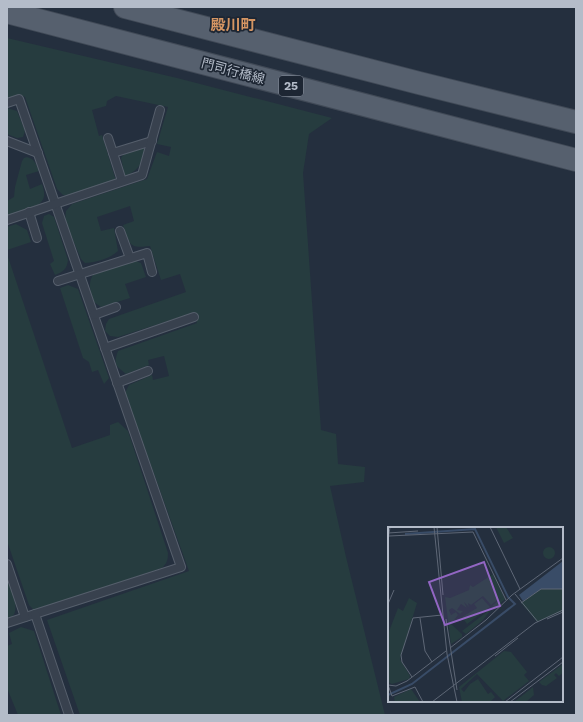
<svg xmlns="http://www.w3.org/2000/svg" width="583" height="722" viewBox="0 0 583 722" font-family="'Work Sans','Noto Sans JP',sans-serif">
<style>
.green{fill:#263c3f}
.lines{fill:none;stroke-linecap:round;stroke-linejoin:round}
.service-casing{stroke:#565f6c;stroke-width:10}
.primary-casing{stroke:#414a57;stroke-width:24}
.service{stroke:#38414e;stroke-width:8}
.primary{stroke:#56606e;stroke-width:22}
.labels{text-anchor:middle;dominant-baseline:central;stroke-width:3.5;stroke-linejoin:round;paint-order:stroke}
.shield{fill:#1d2633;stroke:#878f9c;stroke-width:1}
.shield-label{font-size:12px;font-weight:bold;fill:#b4bcc9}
.street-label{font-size:13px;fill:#b4bcc9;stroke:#1d2633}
.quarter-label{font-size:15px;font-weight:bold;fill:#d59563;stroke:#1d2633}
.inset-river{fill:none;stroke:#394c67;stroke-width:2}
.inset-road{fill:none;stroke:#5e6776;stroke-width:1}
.view{fill:#9266c3;fill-opacity:0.15;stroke:#9266c3;stroke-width:2}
.inset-edge{fill:none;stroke:#b4bcc9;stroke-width:2}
</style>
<rect width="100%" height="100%" fill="#242f3e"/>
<g class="green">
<path d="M7,38L177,78L332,118L309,134L303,173L321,430L336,434L338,464L365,467L364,482L330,486L346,557L385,715H80L47,620L189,571L125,393L129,385L152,375L153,380L169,376L164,356L148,360L149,365L126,374C116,366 113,365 118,351L197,323L193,313L118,337L110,336L105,331L106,324L109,319L186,292L180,274L161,280L150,246C128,249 130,244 123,225L134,221L130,206L97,217L101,231L114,228L118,251C111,258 95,263 85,263L81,259L65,221L66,211L72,204L147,179L157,152L169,156L171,147L157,144L168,107L116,96L107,101L106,106L92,110L99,136L102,135L116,181L71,196L63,195L57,189L25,97L21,95L7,99Z"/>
<path d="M7,108L17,111L25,131L23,137L17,138L7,134Z"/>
<path d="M140,148L145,149C141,164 140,170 125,176L121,158L124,154Z"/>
<path d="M27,157C35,159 36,164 39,171L26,175L30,189L42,184C45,193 46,199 38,205L7,216V201L14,197L15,187L22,161L24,158Z"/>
<path d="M49,214L54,217L68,260C67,269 63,272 55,275L50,264L54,261L42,223L44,216Z"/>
<path d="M16,224L27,230L31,242L7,250V227Z"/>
<path d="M7,254L72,448L110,435V425L118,422L128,431L168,553C168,560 167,563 162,568L39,609H33L29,605L7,541Z"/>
<path d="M133,260L141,263L146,277L125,284L130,298L101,307L94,302C91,292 87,285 93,275Z"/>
<path d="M68,285L78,289L109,378L104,384L98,370L92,372L89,362L83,358L60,288Z"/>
<path d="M7,579C11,591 24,614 7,620Z"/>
<path d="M21,627L34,631L61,715H18L7,688V646L12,644L9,633Z"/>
</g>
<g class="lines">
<g class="service-casing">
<g id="service">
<path d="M7,103L19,99L181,567L7,623"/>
<path d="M108,138L113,153"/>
<path d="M7,141L38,153"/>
<path d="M122,181L113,153L152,141"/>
<path d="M29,212L37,238"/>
<path d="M7,220L142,175L160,110"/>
<path d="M120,231L130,258"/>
<path d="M58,281L147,253L152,272"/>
<path d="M94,315L116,307"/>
<path d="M105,348L194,317"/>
<path d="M117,383L148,371"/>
<path d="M7,564L25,617"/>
<path d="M35,614L69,715"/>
</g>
</g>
<g class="primary-casing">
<g id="primary">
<path d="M125,7L419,83L576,122"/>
<path d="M7,12L576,160"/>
</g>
</g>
<use href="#service" class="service"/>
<use href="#primary" class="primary"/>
</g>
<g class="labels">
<rect class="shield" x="279" y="76" width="24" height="20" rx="3"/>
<g class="shield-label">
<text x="291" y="86">25</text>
</g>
<g class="street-label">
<text transform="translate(233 71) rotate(15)">門司行橋線</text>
</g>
<g class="quarter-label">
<text x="233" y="25">殿川町</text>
</g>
</g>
<g transform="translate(388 527)">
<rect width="175" height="175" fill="#242f3e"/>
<path d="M108,0H118L125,11L116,16ZM155 26a6 6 0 1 1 12 0a6 6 0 1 1-12 0ZM105,47L117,72L107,81L104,79L114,70L103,78L95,69L83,78L80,76L81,80L76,75L79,81L73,77L69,83L75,84L72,87L64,81L61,83L63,88L68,85L70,88L63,97L74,107V110L63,117L57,70L62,71L81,63L82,58L85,60ZM163,60L175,62V84L149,95L133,76L153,62ZM21,71L29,76L12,132L22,149L21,152L4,157L0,155V107L10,81L15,84ZM94,71L102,80L79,97L74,90L89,81L86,77ZM104,81L95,93L78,107L74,104ZM116,124L123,125L139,145L136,148L141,154L115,174L89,147L73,162L76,165L82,157L90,152L100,167L103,165L107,170L102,175H74L71,160ZM175,137V146L171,149L168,146L166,148L169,151L158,159L154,158L151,155ZM145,160L146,168L138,175H126ZM23,162L32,175H7L6,170Z" fill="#263c3f"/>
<path d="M175,34V62H153L135,74L131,68Z" fill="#394c67"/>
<path class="inset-river" d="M0,168L24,157L127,77L120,70L87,2L17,7"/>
<path class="inset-road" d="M46,0L59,127L69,175M49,0L55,68M102,0L132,62M0,6L30,4M1,9L85,5L118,73M0,14L2,0M127,67L150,95M133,76L153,62H175M0,77L6,63M32,91L37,124L44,135M58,92L69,163M159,92L175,85M62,121L98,93L124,68L175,31M107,129L130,111M24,150L14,135L13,128L25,91L54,88M0,158L4,169L27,160L35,175M0,158L8,159L19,154L58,124M44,175L147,96L175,83M117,175L175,130M122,175L175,135"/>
<path class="view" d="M96,35L112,79L57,98L41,55Z"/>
<rect width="175" height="175" class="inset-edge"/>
</g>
<rect width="583" height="722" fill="none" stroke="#b4bcc9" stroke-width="16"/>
</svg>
